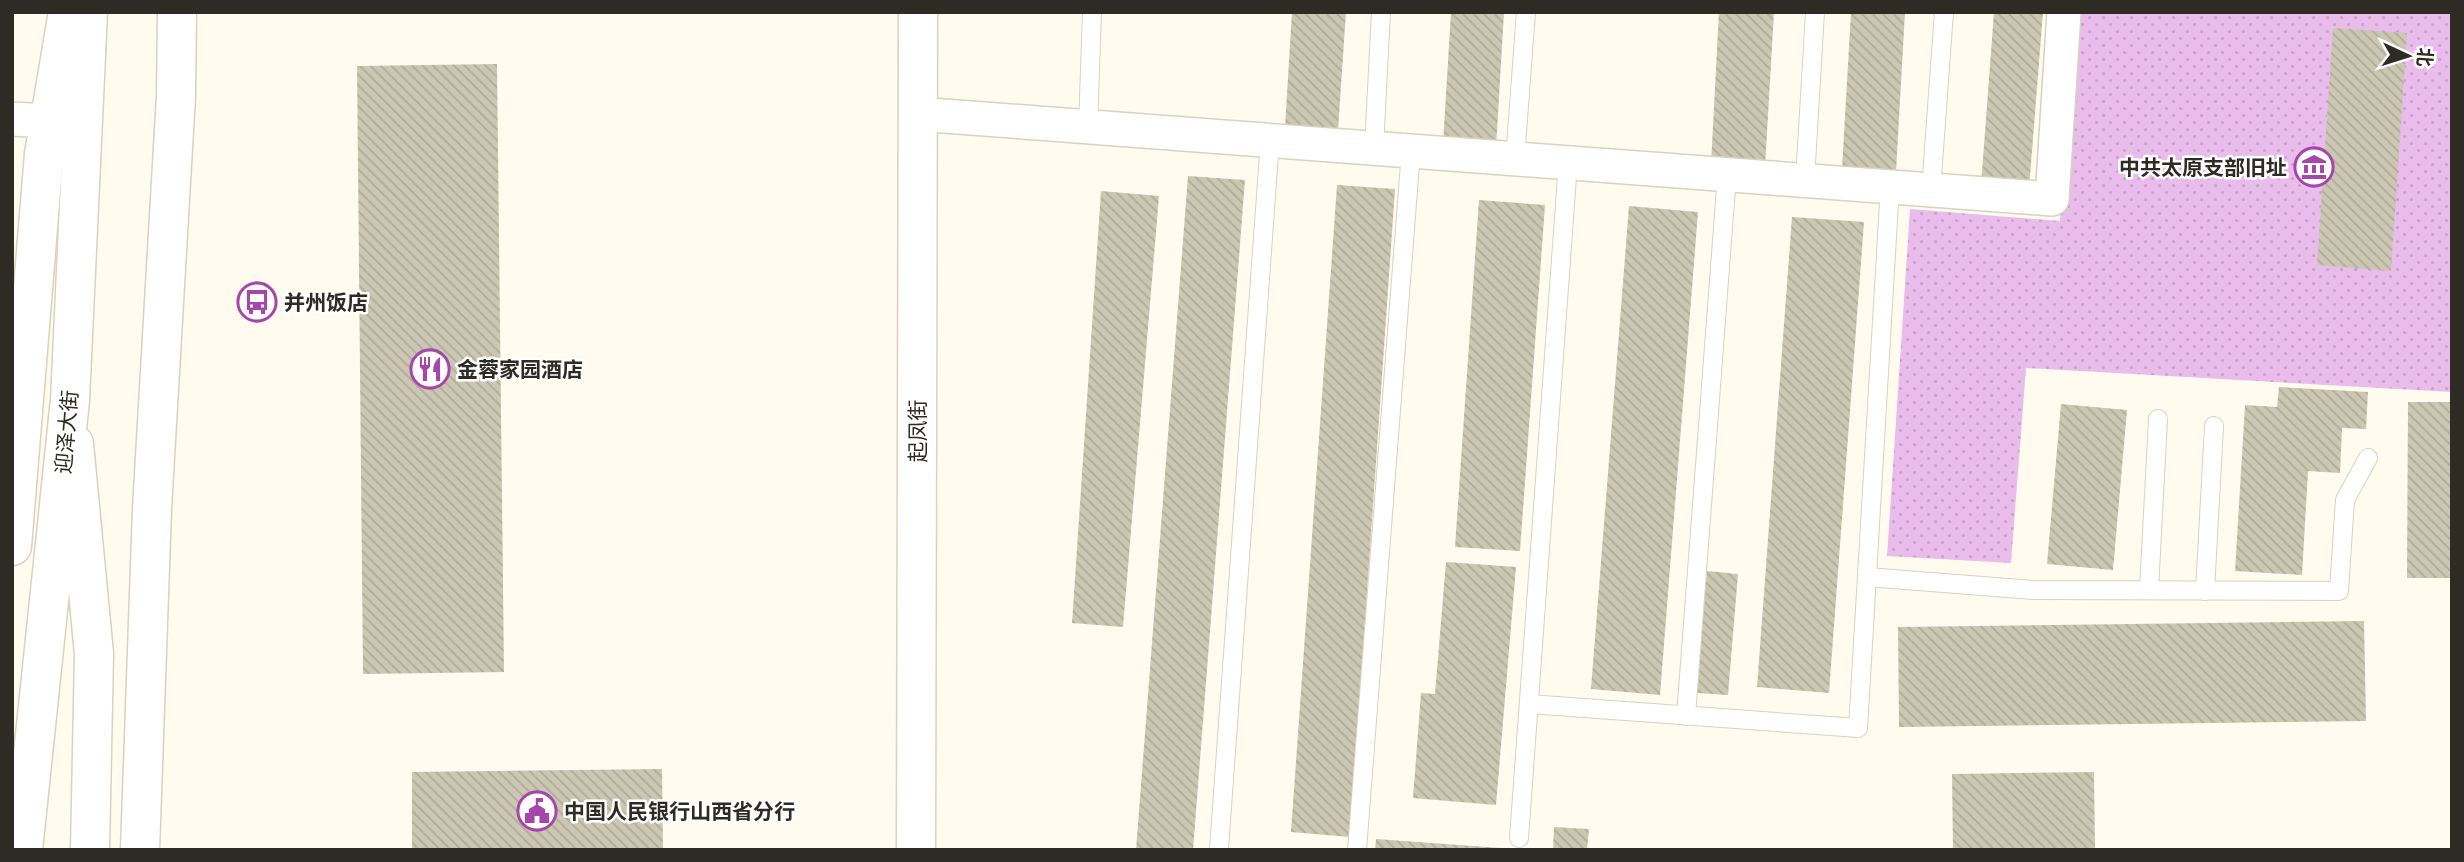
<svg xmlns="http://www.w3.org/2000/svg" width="2464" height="862" viewBox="0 0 2464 862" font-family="Manrope,'Noto Sans SC',sans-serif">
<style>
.park{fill:url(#park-dots)}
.building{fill:url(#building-back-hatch)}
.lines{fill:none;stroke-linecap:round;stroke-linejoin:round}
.service-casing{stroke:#d8d2be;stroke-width:20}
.minor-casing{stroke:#d8d2be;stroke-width:36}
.tertiary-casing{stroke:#d8d2be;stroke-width:41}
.primary-casing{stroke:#d8d2be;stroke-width:41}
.trunk-casing{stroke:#d8d2be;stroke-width:41}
.service{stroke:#fff;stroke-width:18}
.minor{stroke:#fff;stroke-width:33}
.tertiary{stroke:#fff;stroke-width:38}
.primary{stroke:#fff;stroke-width:38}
.trunk{stroke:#fff;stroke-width:38}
.labels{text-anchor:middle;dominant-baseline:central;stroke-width:5;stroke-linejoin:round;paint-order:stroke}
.poi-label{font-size:21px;font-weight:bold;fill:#2d2b23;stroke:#fff;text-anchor:start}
.street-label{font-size:21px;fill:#2d2b23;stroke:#fff}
</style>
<defs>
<pattern id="park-dots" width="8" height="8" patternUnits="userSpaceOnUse" patternTransform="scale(1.75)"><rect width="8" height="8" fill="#eabcec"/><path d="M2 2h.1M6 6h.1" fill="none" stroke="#c9a2ca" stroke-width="1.8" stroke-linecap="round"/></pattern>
<pattern id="building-back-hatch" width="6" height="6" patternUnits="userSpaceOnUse" patternTransform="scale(1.75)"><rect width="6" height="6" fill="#ccc7b2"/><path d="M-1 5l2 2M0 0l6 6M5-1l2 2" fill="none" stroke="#b0ab99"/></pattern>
</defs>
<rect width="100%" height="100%" fill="#fffbee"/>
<path class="park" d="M2074,12H2452V392L2026,368L2011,563L1887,556L1910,209L2060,221Z"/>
<g class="building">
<path d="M1292,12H1346L1338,130L1285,127Z"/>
<path d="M1451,12H1504L1496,148L1443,144Z"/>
<path d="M1719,12H1774L1765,167L1711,164Z"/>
<path d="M1851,12H1905L1896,172L1842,169Z"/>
<path d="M1994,12H2043L2029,189L1981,185Z"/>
<path d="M2333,28L2407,33L2391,271L2317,265Z"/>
<path d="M497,64L504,672L363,674L357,66Z"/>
<path d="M1188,176L1245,180L1193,850H1136Z"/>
<path d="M1337,185L1395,189L1350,837L1291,832Z"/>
<path d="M1101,191L1159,196L1123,627L1072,623Z"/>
<path d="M1479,200L1545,205L1520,551L1455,547Z"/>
<path d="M1629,206L1698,212L1660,695L1591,689Z"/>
<path d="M1792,217L1864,222L1829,693L1757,687Z"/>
<path d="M2279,387L2368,392L2366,429L2342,428L2340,473L2308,471L2302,575L2235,571L2245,405L2277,407Z"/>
<path d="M2408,402H2452V578H2407Z"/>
<path d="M2061,404L2127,410L2113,570L2047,564Z"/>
<path d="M1446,562L1516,567L1496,805L1413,798L1421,693L1435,694Z"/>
<path d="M1707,571L1738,574L1728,695L1697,693Z"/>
<path d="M2364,621L2366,721L1899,727L1898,627Z"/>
<path d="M662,769L663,850H412V772Z"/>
<path d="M2094,772L2095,850H1953L1952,774Z"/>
<path d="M1554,827L1589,829L1587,850H1553Z"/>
<path d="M1376,839L1501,848V850H1375Z"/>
</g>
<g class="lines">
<g class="service-casing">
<g id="service">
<path d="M1088,127L1092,12"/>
<path d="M1374,148L1381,12"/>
<path d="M1515,159L1526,12"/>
<path d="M1805,180L1815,12"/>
<path d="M1931,190L1944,12"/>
<path d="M1867,577L2033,590L2339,591L2345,500L2368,458"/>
<path d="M2149,590L2158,419"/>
<path d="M2205,591L2214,426"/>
<path d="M1529,704L1858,728L1890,186"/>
<path d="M1686,716L1727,175"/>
<path d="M1519,838L1568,163"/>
<path d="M1219,849L1270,140"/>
<path d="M1357,850L1411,151"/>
</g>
</g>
<g class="minor-casing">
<g id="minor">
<path d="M917,114L2052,199L2064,12"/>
<path d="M12,119L50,121"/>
</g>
</g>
<g class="tertiary-casing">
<path id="tertiary" d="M916,850L918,12"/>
</g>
<g class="primary-casing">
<g id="primary">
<path d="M74,444L94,654L90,850"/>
<path d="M12,546L44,154L68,12"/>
</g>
</g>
<g class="trunk-casing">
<g id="trunk">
<path d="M23,850L70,400L88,12"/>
<path d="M140,850L152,509L176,96L177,12"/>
</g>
</g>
<use href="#service" class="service"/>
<use href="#minor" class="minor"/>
<use href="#tertiary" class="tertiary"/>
<use href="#primary" class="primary"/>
<use href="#trunk" class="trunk"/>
</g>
<defs>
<g id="museum-ring" transform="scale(2.0125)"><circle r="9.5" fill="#fff" stroke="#a645ac" stroke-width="1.5"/><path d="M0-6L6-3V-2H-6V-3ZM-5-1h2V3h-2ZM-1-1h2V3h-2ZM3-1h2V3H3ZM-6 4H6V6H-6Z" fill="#a645ac"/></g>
<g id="bus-ring" transform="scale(2.0125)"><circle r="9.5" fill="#fff" stroke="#a645ac" stroke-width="1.5"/><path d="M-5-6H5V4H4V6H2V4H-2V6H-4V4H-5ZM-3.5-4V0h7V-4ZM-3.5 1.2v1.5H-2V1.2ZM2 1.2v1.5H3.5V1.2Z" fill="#a645ac"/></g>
<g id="restaurant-ring" transform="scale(2.0125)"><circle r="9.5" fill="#fff" stroke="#a645ac" stroke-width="1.5"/><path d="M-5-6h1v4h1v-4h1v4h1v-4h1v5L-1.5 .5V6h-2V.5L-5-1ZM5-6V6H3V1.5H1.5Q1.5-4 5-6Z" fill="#a645ac"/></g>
<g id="civic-ring" transform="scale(2.0125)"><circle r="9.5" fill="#fff" stroke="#a645ac" stroke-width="1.5"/><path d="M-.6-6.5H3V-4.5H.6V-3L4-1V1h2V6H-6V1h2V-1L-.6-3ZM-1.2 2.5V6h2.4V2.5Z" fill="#a645ac"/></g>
</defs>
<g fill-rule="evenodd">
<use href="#museum-ring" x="2314" y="167"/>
<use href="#bus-ring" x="257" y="302"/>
<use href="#restaurant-ring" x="430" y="369"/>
<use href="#civic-ring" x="537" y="811"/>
</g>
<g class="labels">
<g class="poi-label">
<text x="2287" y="167" text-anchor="end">中共太原支部旧址</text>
<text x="284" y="302">并州饭店</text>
<text x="457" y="369">金蓉家园酒店</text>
<text x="564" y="811">中国人民银行山西省分行</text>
</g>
<g class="street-label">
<text transform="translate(917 431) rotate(-90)">起凤街</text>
<text transform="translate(66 432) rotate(-85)">迎泽大街</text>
</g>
</g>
<rect width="2464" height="862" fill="none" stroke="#2d2b23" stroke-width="28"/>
<g transform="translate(2408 56) rotate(94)" stroke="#ffffff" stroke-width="5" paint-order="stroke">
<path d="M0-5L12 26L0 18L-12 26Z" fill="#2d2b23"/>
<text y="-10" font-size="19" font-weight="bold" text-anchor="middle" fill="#2d2b23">北</text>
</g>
</svg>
